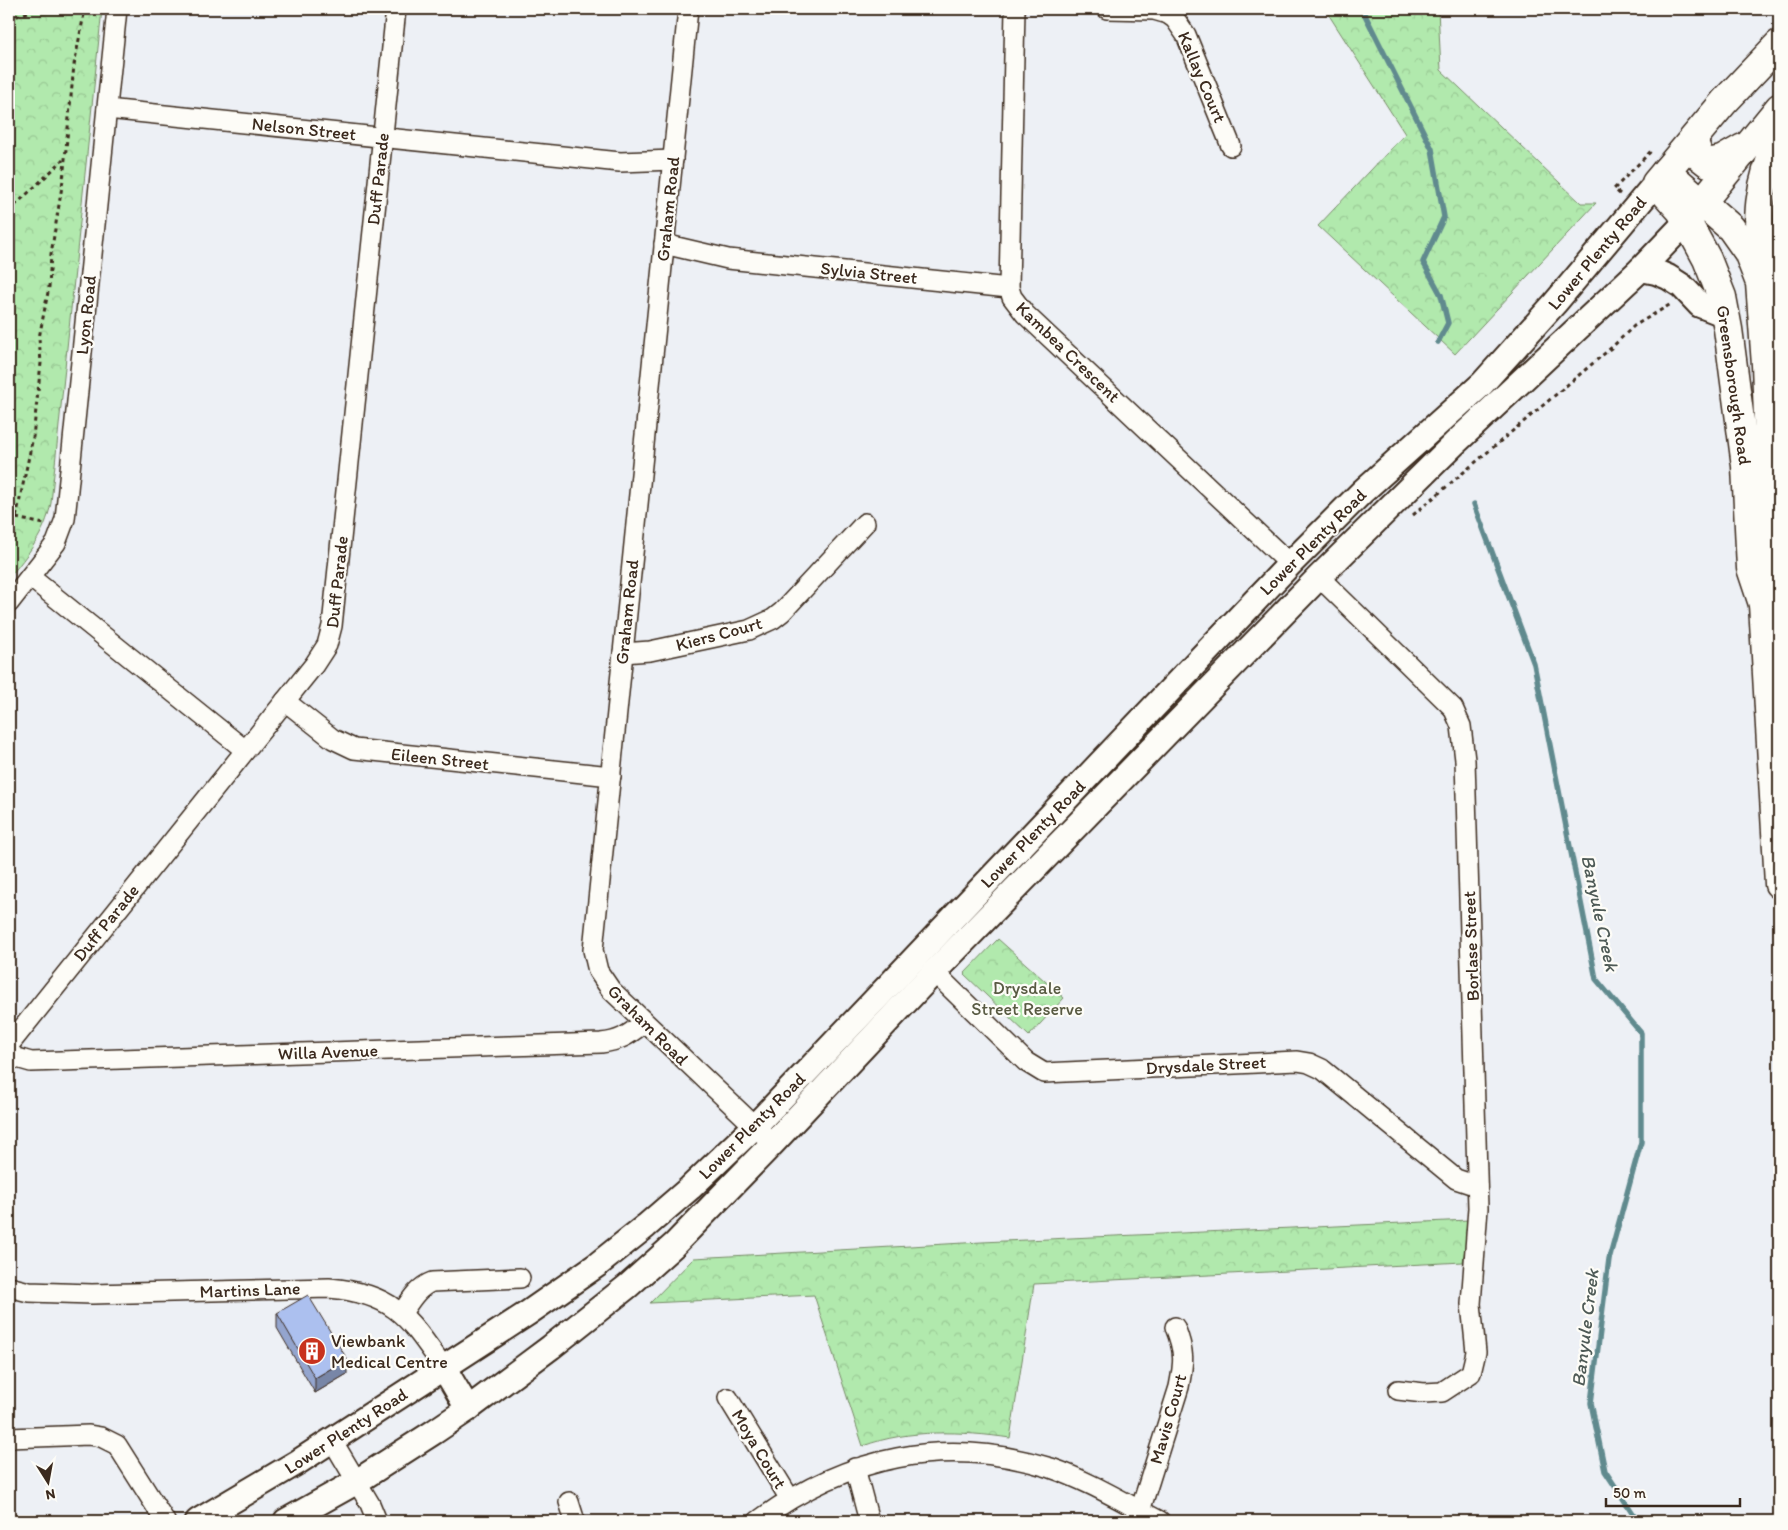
<svg xmlns="http://www.w3.org/2000/svg" width="1788" height="1530" viewBox="0 0 1788 1530" font-family="Itim,sans-serif">
<style>
.park{fill:url(#park-crowns);stroke:#768a66}
.lines{fill:none;stroke-linecap:round;stroke-linejoin:round}
.stream{stroke:#618a8e;stroke-width:5.5}
.minor-casing{stroke:#3b2a1e;stroke-width:22}
.major-casing{stroke:#3b2a1e;stroke-width:28}
.highway-casing{stroke:#3b2a1e;stroke-width:31}
.path{stroke:#3b2a1e;stroke-width:3;stroke-dasharray:4 4;stroke-linecap:butt}
.minor{stroke:#fdfcf7;stroke-width:19}
.major{stroke:#fdfcf7;stroke-width:24}
.highway{stroke:#fdfcf7;stroke-width:28}
.wall{fill:#94a5ce;stroke:#3b2a1e}
.shaded-wall{fill:#7886a7;stroke:#3b2a1e}
.building{fill:#acc0ef;stroke:#3b2a1e}
.labels{text-anchor:middle;dominant-baseline:central;stroke-width:4.5;stroke-linejoin:round;paint-order:stroke}
.street-label{font-size:18px;fill:#3b2a1e;stroke:#fdfcf7}
.park-label{font-size:18px;fill:#585a42;stroke:#fdfcf7}
.poi-label{font-size:18px;fill:#3b2a1e;stroke:#fdfcf7;text-anchor:start}
.water-label{font-size:19px;font-style:italic;fill:#4e5a56;stroke:#fdfcf7}
</style>
<defs>
<pattern id="park-crowns" width="20" height="18" patternUnits="userSpaceOnUse" patternTransform="scale(1.25)"><rect width="20" height="18" fill="#b1e9ad"/><path d="M2 6a3 3 0 1 1 6 0M12 15a3 3 0 1 1 6 0" fill="none" stroke="#99c894"/></pattern>
</defs>
<rect width="100%" height="100%" fill="#edf0f5"/>
<filter id="ink" filterUnits="userSpaceOnUse"><feTurbulence type="fractalNoise" baseFrequency=".02" numOctaves="2"/><feDisplacementMap in="SourceGraphic" scale="10" xChannelSelector="R" yChannelSelector="G"/><feConvolveMatrix kernelMatrix="1 2 1 2 8 2 1 2 1" color-interpolation-filters="sRGB"/></filter>
<g filter="url(#ink)">
<g class="park">
<path d="M9,9H102L51,503C45,534 28,554 9,578Z"/>
<path d="M1325,9H1438L1441,70L1581,203H1596L1455,354L1318,226L1405,134Z"/>
<path d="M998,939L1064,998L1029,1036L964,974Z"/>
<path d="M1469,1220L1463,1262L1034,1284L1010,1438C963,1431 908,1429 863,1446L814,1295L650,1303L694,1258L982,1242Z"/>
</g>
<g class="lines">
<g class="stream">
<path d="M1362,9L1432,149L1444,217L1423,262L1441,295L1448,323L1438,342"/>
<path d="M1474,504L1534,664L1596,979L1641,1033V1142L1609,1259L1591,1403L1605,1471L1638,1521"/>
</g>
<g class="minor-casing">
<g id="minor">
<path d="M688,9L593,950L598,971L611,990L764,1135"/>
<path d="M1015,9L1009,288L1012,297L1025,314L1290,564"/>
<path d="M1107,9L1154,10L1168,14L1175,19L1186,35L1231,146"/>
<path d="M107,109L620,162L673,160"/>
<path d="M664,244L728,259L1009,288"/>
<path d="M30,577L245,750"/>
<path d="M1319,577L1453,708L1461,726L1465,760L1478,1208L1471,1304L1476,1352L1471,1373L1442,1392L1424,1393L1398,1390"/>
<path d="M9,603L56,543L65,519L117,9"/>
<path d="M623,653L650,651L749,630L773,619L782,612L865,523"/>
<path d="M285,701L333,739L354,749L611,776"/>
<path d="M934,972L1026,1062L1044,1073L1297,1061L1309,1063L1322,1069L1456,1179L1477,1186"/>
<path d="M9,1045L314,665L327,645L332,626L396,9"/>
<path d="M9,1052L17,1058L31,1062L601,1043C621,1041 628,1035 644,1023"/>
<path d="M9,1287L29,1292L92,1294L329,1288C395,1294 408,1317 444,1368"/>
<path d="M402,1313C410,1301 418,1287 432,1282L520,1278"/>
<path d="M728,1398L790,1499"/>
<path d="M9,1438L89,1435L101,1437L117,1445L165,1521"/>
<path d="M332,1440L370,1504L377,1521"/>
<path d="M855,1468L869,1521"/>
<path d="M569,1502L575,1521"/>
<path d="M1140,1511L1179,1387C1184,1362 1185,1352 1175,1327"/>
<path d="M758,1521C846,1456 945,1435 1051,1468C1089,1481 1125,1503 1160,1521"/>
</g>
</g>
<g class="major-casing">
<g id="major">
<path d="M1641,269L1656,272L1668,277L1682,286L1700,305L1726,315"/>
<path d="M444,1368L468,1409"/>
<path d="M198,1521L298,1462L528,1313L597,1265L646,1226L690,1188L754,1127L1290,564L1363,491L1482,384L1555,303L1656,183"/>
<path d="M286,1521L356,1482L434,1432L468,1409L551,1347L628,1286L674,1245L773,1143L934,972L1319,577L1455,443L1641,269L1686,222"/>
</g>
</g>
<g class="highway-casing">
<g id="highway">
<path d="M1779,44L1724,102L1656,183L1681,211L1707,259L1722,297L1728,329L1746,466L1751,568L1763,604L1779,884"/>
<path d="M1693,140L1699,156L1708,163L1722,160L1743,148"/>
<path d="M1666,171L1731,228L1748,252L1760,283L1766,365L1774,569L1763,604"/>
<path d="M1690,217L1779,108"/>
<path d="M1760,270C1758,219 1756,188 1779,140"/>
</g>
</g>
<g class="path">
<path d="M9,19L38,9"/>
<path d="M1620,194L1614,189L1653,149"/>
<path d="M9,211L63,160"/>
<path d="M1413,515L1611,348L1634,326L1671,304"/>
<path d="M16,518L44,524"/>
<path d="M9,531L16,518L33,437L41,363L39,338L49,287L51,254L63,180L74,65L85,9"/>
</g>
<use href="#minor" class="minor"/>
<use href="#major" class="major"/>
<use href="#highway" class="highway"/>
</g>
<path class="wall" d="M277,1313L347,1374L315,1393L277,1328Z"/>
<path class="shaded-wall" d="M347,1359V1374L315,1393V1378Z"/>
<path class="building" d="M308,1295L347,1359L315,1378L277,1313Z"/>
</g>
<defs>
<g id="building-disc" transform="scale(1.4375)"><circle r="9.5" fill="#c8321e" stroke="#fdfcf7"/><path d="M-4-6H4V6H1V3H-1V6H-4ZM-2.5-4.3h1.7v1.8h-1.7ZM.8-4.3h1.7v1.8H.8ZM-2.5-1h1.7V.8h-1.7ZM.8-1h1.7V.8H.8Z" fill="#fff"/></g>
</defs>
<g fill-rule="evenodd">
<use href="#building-disc" x="312" y="1351"/>
</g>
<g class="labels">
<g class="street-label">
<text transform="translate(1202 77) rotate(67)">Kallay Court</text>
<text transform="translate(304 129) rotate(6)">Nelson Street</text>
<text transform="translate(378 179) rotate(-84)">Duff Parade</text>
<text transform="translate(668 209) rotate(-84)">Graham Road</text>
<text transform="translate(1597 253) rotate(-50)">Lower Plenty Road</text>
<text transform="translate(869 273) rotate(6)">Sylvia Street</text>
<text transform="translate(86 315) rotate(-84)">Lyon Road</text>
<text transform="translate(1068 352) rotate(44)">Kambea Crescent</text>
<text transform="translate(1734 385) rotate(82)">Greensborough Road</text>
<text transform="translate(1313 542) rotate(-45)">Lower Plenty Road</text>
<text transform="translate(337 582) rotate(-84)">Duff Parade</text>
<text transform="translate(627 612) rotate(-84)">Graham Road</text>
<text transform="translate(719 634) rotate(-15)">Kiers Court</text>
<text transform="translate(440 759) rotate(6)">Eileen Street</text>
<text transform="translate(1033 834) rotate(-46)">Lower Plenty Road</text>
<text transform="translate(106 923) rotate(-51)">Duff Parade</text>
<text transform="translate(1471 946) rotate(-92)">Borlase Street</text>
<text transform="translate(648 1025) rotate(45)">Graham Road</text>
<text transform="translate(328 1052) rotate(-2)">Willa Avenue</text>
<text transform="translate(1206 1065) rotate(-3)">Drysdale Street</text>
<text transform="translate(752 1126) rotate(-45)">Lower Plenty Road</text>
<text transform="translate(250 1290) rotate(-2)">Martins Lane</text>
<text transform="translate(1168 1419) rotate(-74)">Mavis Court</text>
<text transform="translate(346 1431) rotate(-33)">Lower Plenty Road</text>
<text transform="translate(759 1449) rotate(59)">Moya Court</text>
</g>
<g class="park-label">
<text x="1027" y="988">Drysdale<tspan x="1027" dy="21">Street Reserve</tspan></text>
</g>
<g class="poi-label">
<text x="331" y="1341">Viewbank<tspan x="331" dy="21">Medical Centre</tspan></text>
</g>
<g class="water-label">
<text transform="translate(1600 913) rotate(78)">Banyule Creek</text>
<text transform="translate(1585 1328) rotate(-83)">Banyule Creek</text>
</g>
</g>
<rect width="1788" height="1530" fill="none" stroke="#fdfcf7" stroke-width="30"/>
<rect x="15" y="15" width="1758" height="1500" fill="none" stroke="#3b2a1e" stroke-width="2" filter="url(#ink)"/>
<g transform="translate(48 1482) rotate(169)" stroke="#fdfcf7" stroke-width="4" paint-order="stroke">
<path d="M0-4L9 19L0 12L-9 19Z" fill="#3b2a1e"/>
<text y="-8" font-size="14" font-weight="bold" text-anchor="middle" fill="#3b2a1e">N</text>
</g>
<path d="M1606 1498v8h134v-8" fill="none" stroke="#3b2a1e" stroke-width="2.5"/>
<text x="1613" y="1498" font-size="15" fill="#3b2a1e" stroke="#fdfcf7" stroke-width="4" paint-order="stroke">50 m</text>
</svg>
